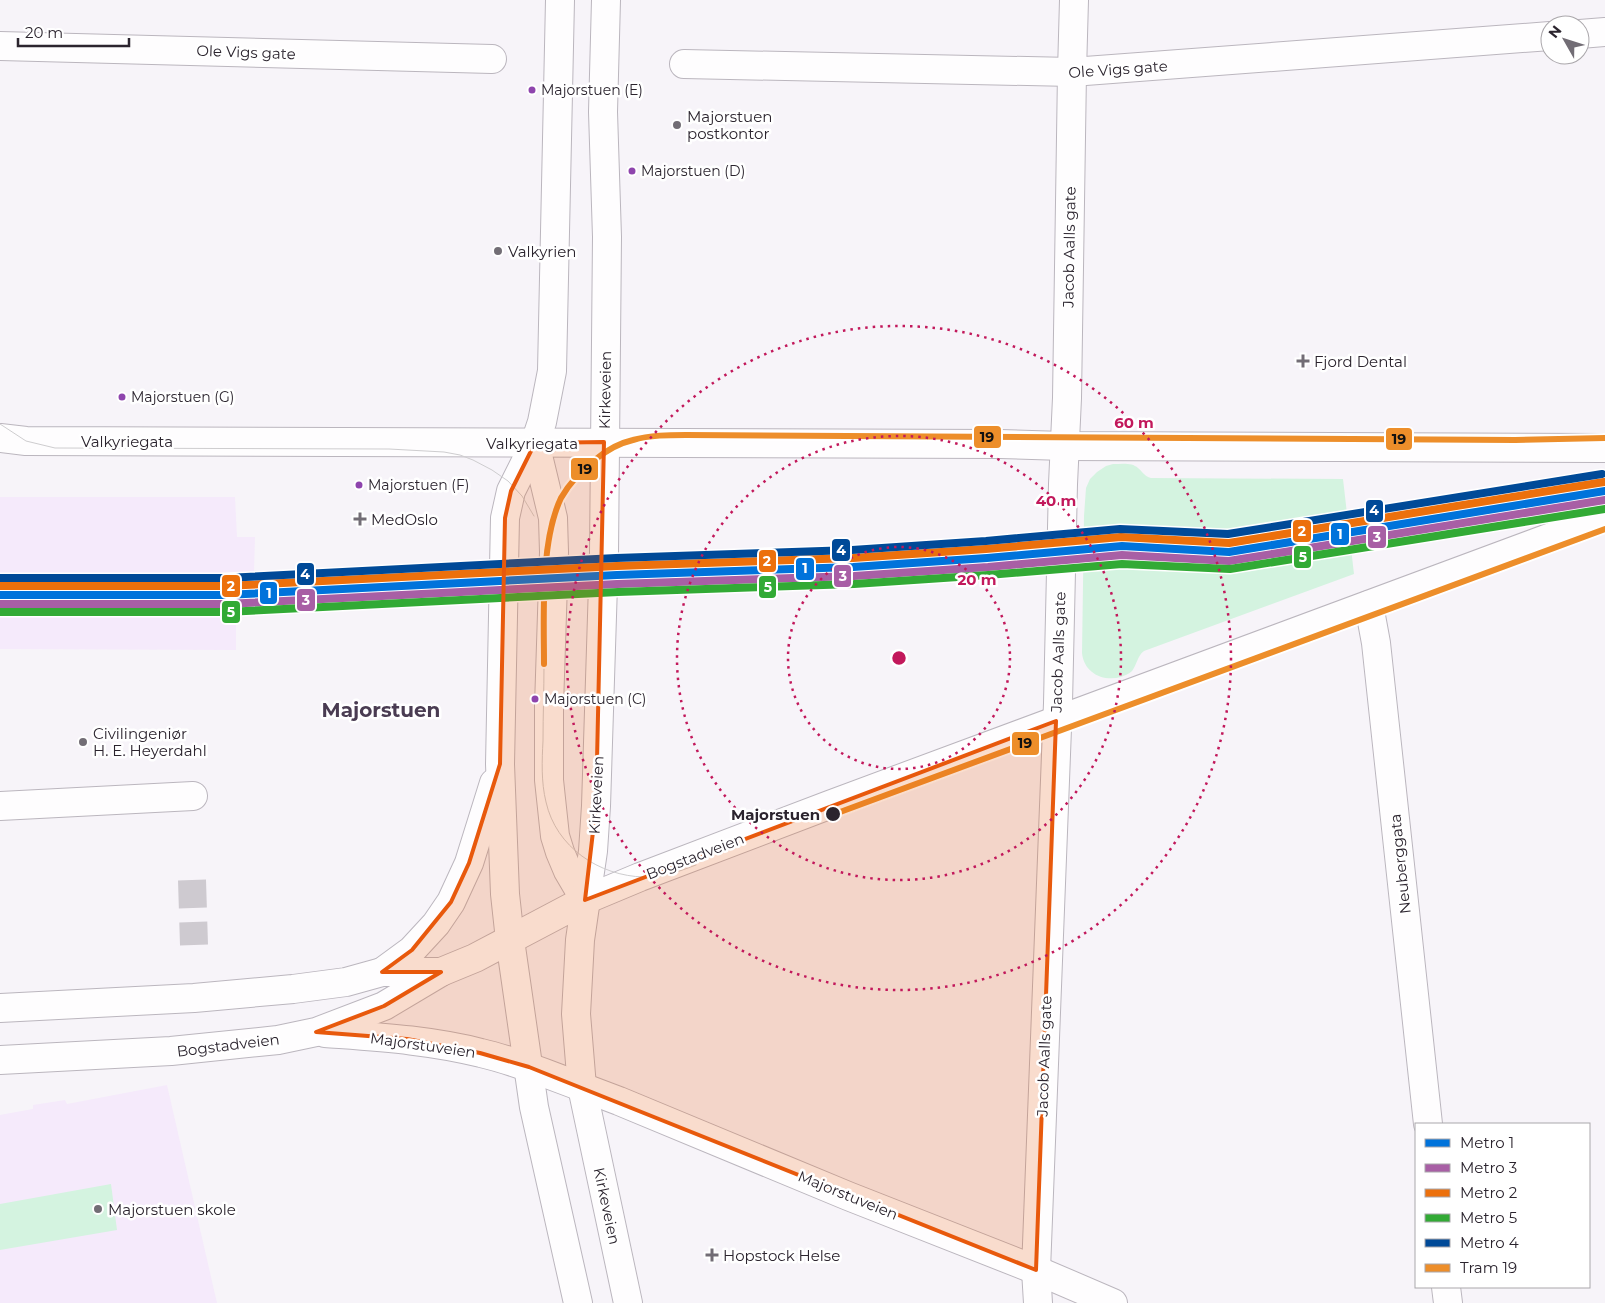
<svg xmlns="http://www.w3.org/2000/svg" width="1605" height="1303" viewBox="0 0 1605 1303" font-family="Montserrat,sans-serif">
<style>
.built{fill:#f5eafb}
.green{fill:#d4f3e0}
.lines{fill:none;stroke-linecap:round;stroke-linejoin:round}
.minor-tunnel{stroke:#cecad0;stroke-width:28;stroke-dasharray:28 14;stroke-linecap:butt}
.minor-casing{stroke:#bbb6be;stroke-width:30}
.major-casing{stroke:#bbb6be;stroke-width:30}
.minor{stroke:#fefdfe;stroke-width:28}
.major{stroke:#fefdfe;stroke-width:28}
.tram{stroke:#cecdcf;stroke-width:1}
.tram-1-casing{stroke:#fff;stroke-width:10}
.tram-1{stroke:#ed8e2a;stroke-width:6}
.metro-1-casing{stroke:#fff;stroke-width:11}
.metro-2-casing{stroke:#fff;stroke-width:11}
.metro-3-casing{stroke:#fff;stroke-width:11}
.metro-4-casing{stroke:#fff;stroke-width:11}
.metro-5-casing{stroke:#fff;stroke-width:11}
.metro-1{stroke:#0073db;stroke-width:8}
.metro-2{stroke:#a85fa5;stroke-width:8}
.metro-3{stroke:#ec700c;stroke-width:8}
.metro-4{stroke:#32aa35;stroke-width:8}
.metro-5{stroke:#004a98;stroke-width:8}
.marked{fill:#e8590c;fill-opacity:0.2;stroke:#e8590c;stroke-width:4;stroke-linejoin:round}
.ring{fill:none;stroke:#c2185b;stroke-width:2.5;stroke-dasharray:2.5 5}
.bus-dot{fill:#8e44ad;stroke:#fff;stroke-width:2}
.poi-dot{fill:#726d75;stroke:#fff;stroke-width:2}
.stop-dot{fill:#2b242e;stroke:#fff;stroke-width:2}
.labels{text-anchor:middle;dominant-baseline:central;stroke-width:5;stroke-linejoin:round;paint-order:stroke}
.bus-label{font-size:14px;fill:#2b242e;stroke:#fff;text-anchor:start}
.street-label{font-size:15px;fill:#2b242e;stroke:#fff}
.poi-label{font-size:15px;fill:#2b242e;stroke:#fff;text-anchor:start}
.stop-label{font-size:15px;font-weight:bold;fill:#2b242e;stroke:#fff;text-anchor:end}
.district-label{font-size:20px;font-weight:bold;fill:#4a3c52;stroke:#fff}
.centre{fill:#c2185b;stroke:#fff;stroke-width:2.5}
.ring-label{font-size:15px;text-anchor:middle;font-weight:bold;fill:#c2185b;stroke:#fff;stroke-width:5;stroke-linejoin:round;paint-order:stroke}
.line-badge{stroke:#fff;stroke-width:2}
.badge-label{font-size:14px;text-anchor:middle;font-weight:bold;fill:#fff}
.pale-badge-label{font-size:14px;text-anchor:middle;font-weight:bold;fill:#111}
</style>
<rect width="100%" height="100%" fill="#f7f4f9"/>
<g class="built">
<path d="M0,497H235L237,537H255L253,608H236V650L0,649Z"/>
<path d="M167,1085L217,1303H0V1115L33,1109V1105L65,1100L67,1104Z"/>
</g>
<g class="green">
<path d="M1113,464C1121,464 1132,462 1138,468C1143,472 1144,476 1151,478L1343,479L1354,574L1144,651C1137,656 1137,665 1132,671C1129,674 1125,675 1121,677C1103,682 1084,673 1082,653L1084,516L1086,488L1090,479L1097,472L1106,466Z"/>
<path d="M1517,482H1572L1576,487L1571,492L1520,510L1517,506L1518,494L1513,487L1514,483Z"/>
<path d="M111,1184L117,1230L0,1250V1204Z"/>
</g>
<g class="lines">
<path class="minor-tunnel" d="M192,880L194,945"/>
<g class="minor-casing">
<g id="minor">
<path d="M1580,34L1605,32"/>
<path d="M0,46L492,59"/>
<path d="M684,64L1072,72L1550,36"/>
<path d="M535,443L553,518L554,552L549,706V780L555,836L560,852L568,871L585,900L640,877L829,805L1605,517"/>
<path d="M1369,605L1376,643L1428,1124"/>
<path d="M0,806L193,796"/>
<path d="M582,1087L619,1101L848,1196L1036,1270L1113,1303"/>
<path d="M1446,1287L1448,1303"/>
<path d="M1038,1303L1036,1270L1058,703L1063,484L1067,398L1072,72L1074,0"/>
</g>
</g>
<g class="major-casing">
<g id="major">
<path d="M560,0L552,371L542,422L535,443L511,491L505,518L500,764L505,894L510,940L534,1107L578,1303"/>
<path d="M606,0L603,112L607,237L604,553L596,806L593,851L580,940L576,1014L582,1087L628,1303"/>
<path d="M0,438L26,441L1000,444L1064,446L1605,448"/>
<path d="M382,972L412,950L436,924L451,902L469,863L494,783"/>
<path d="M0,1008L194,998L293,989L346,982L382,972H441"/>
<path d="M325,1033C377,1037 430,1040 481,1053C516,1061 549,1075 582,1087"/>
<path d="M0,1060L171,1051L278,1040L316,1032L384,1006L441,972L475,958L585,900"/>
</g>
</g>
<use href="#minor" class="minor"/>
<use href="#major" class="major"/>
<g class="tram">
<path d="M0,424L26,441L55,448L389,449L444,452L460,455L473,460L492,470L508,481L522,496L534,516"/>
<path d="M544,664C544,690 543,715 543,741C542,760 541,782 546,802C556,847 599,876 644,877C662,878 680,871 696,865"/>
</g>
<g class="tram-1-casing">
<g id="tram-1">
<path d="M544,664C544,616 540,542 561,498C570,482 582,470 596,459C607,450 620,443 633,440C650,435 669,435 686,435L1515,440L1605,438"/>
<path d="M832,815L1605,529"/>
</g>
</g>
<use href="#tram-1" class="tram-1"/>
<g class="metro-1-casing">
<path id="metro-1" d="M0,595H225L617,575L853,567L987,558L1122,546L1229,552L1605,491"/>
</g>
<g class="metro-2-casing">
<path id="metro-2" d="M0,604H225L617,584L854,576L988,567L1122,555L1229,561L1605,500"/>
</g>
<g class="metro-3-casing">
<path id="metro-3" d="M0,586H225L617,566L853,558L986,549L1121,537L1229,543L1604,482"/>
</g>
<g class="metro-4-casing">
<path id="metro-4" d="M0,612H226L618,592L854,584L988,575L1122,564L1230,569L1605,509"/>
</g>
<g class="metro-5-casing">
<path id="metro-5" d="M0,578H225L616,558L852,550L986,541L1120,529L1228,534L1602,474"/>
</g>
<use href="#metro-1" class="metro-1"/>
<use href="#metro-2" class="metro-2"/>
<use href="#metro-3" class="metro-3"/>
<use href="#metro-4" class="metro-4"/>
<use href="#metro-5" class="metro-5"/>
</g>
<path class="marked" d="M604,442L596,806L585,900L1056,721L1036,1270L529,1067L480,1053L407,1039L316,1032L384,1006L441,972H382L412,950L451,902L469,863L500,764L505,518L511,491L535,443Z"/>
<g class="ring">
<circle cx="899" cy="658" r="111"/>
<circle cx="899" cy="658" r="222"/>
<circle cx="899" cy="658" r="332"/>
</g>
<g class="bus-dot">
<circle cx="532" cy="90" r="4.5"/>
<circle cx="632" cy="171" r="4.5"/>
<circle cx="122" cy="397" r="4.5"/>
<circle cx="359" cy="485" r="4.5"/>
<circle cx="535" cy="699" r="4.5"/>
</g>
<g class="poi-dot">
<circle cx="677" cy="125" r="5"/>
<circle cx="498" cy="251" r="5"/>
<path d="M1300.5 353.5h5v5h5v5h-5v5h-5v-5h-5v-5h5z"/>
<path d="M357.5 511.5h5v5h5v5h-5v5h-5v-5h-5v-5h5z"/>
<circle cx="83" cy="742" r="5"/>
<circle cx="98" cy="1209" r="5"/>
<path d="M709.5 1247.5h5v5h5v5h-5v5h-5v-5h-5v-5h5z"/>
</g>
<circle class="stop-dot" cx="833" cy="814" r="8"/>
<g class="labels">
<g class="bus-label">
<text x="541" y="90">Majorstuen (E)</text>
<text x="641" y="171">Majorstuen (D)</text>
<text x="131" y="397">Majorstuen (G)</text>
<text x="368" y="485">Majorstuen (F)</text>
<text x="544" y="699">Majorstuen (C)</text>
</g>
<g class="street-label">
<text transform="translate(246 52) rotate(2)">Ole Vigs gate</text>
<text transform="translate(1118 69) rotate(-4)">Ole Vigs gate</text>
<text transform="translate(1069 247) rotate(-89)">Jacob Aalls gate</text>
<text transform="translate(605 390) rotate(-89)">Kirkeveien</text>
<text x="127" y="441">Valkyriegata</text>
<text x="532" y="443">Valkyriegata</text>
<text transform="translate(1058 652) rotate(-88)">Jacob Aalls gate</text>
<text transform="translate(596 795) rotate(-87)">Kirkeveien</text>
<text transform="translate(695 856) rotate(-21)">Bogstadveien</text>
<text transform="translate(1400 864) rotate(-96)">Neuberggata</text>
<text transform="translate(228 1045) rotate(-7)">Bogstadveien</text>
<text transform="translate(423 1045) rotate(8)">Majorstuveien</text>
<text transform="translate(1044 1056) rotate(-88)">Jacob Aalls gate</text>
<text transform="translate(848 1195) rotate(22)">Majorstuveien</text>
<text transform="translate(607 1206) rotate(78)">Kirkeveien</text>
</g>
<g class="poi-label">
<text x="687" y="116">Majorstuen<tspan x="687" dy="17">postkontor</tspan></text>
<text x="508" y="251">Valkyrien</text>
<text x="1314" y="361">Fjord Dental</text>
<text x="371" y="519">MedOslo</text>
<text x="93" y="733">Civilingeniør<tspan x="93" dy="17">H. E. Heyerdahl</tspan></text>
<text x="108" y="1209">Majorstuen skole</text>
<text x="723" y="1255">Hopstock Helse</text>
</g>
<g class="stop-label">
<text x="820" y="814">Majorstuen</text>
</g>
<g class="district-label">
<text x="381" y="710">Majorstuen</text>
</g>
</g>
<circle cx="899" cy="658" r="8" class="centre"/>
<g class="ring-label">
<text x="1134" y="428">60 m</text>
<text x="1056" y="506">40 m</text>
<text x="977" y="585">20 m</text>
</g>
<g class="line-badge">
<rect x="973" y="425" width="29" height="24" rx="5" fill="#ed8e2a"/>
<rect x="1385" y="427" width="28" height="24" rx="5" fill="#ed8e2a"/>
<rect x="570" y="457" width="29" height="24" rx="5" fill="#ed8e2a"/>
<rect x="1365" y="499" width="19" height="24" rx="5" fill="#004a98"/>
<rect x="1292" y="519" width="20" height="24" rx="5" fill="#ec700c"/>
<rect x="1330" y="522" width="20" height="24" rx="5" fill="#0073db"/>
<rect x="1367" y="525" width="20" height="24" rx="5" fill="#a85fa5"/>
<rect x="831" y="538" width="20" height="24" rx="5" fill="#004a98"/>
<rect x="1293" y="545" width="19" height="24" rx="5" fill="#32aa35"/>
<rect x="758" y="549" width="19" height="24" rx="5" fill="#ec700c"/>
<rect x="795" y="557" width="20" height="24" rx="5" fill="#0073db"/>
<rect x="296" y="562" width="19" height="24" rx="5" fill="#004a98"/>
<rect x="833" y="564" width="19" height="24" rx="5" fill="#a85fa5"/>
<rect x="221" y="574" width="20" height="24" rx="5" fill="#ec700c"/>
<rect x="758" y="575" width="19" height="24" rx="5" fill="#32aa35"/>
<rect x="259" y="581" width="19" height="24" rx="5" fill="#0073db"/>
<rect x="296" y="588" width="20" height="24" rx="5" fill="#a85fa5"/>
<rect x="221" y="600" width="20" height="24" rx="5" fill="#32aa35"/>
<rect x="1011" y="731" width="29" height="25" rx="5" fill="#ed8e2a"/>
</g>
<g class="badge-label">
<text x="1374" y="515">4</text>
<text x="1302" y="536">2</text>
<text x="1340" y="539">1</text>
<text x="1377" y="542">3</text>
<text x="841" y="555">4</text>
<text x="1303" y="562">5</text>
<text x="767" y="566">2</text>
<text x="805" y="573">1</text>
<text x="305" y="579">4</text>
<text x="843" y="581">3</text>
<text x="231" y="591">2</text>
<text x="768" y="592">5</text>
<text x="269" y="598">1</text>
<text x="306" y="605">3</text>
<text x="231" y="617">5</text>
</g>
<g class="pale-badge-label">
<text x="987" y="442">19</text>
<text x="1399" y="444">19</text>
<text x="585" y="474">19</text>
<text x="1025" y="748">19</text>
</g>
<rect x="1415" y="1123" width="175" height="165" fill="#ffffff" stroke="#aaa7ab"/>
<rect x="1425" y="1139" width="25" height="8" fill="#0073db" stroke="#aaa7ab"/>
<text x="1460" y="1148" font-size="15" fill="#2b242e">Metro 1</text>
<rect x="1425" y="1164" width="25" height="8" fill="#a85fa5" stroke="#aaa7ab"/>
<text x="1460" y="1173" font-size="15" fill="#2b242e">Metro 3</text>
<rect x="1425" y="1189" width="25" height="8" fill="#ec700c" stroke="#aaa7ab"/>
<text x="1460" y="1198" font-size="15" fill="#2b242e">Metro 2</text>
<rect x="1425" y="1214" width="25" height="8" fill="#32aa35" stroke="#aaa7ab"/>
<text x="1460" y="1223" font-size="15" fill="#2b242e">Metro 5</text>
<rect x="1425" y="1239" width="25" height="8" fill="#004a98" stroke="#aaa7ab"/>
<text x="1460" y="1248" font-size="15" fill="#2b242e">Metro 4</text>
<rect x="1425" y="1264" width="25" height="8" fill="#ed8e2a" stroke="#aaa7ab"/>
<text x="1460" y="1273" font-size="15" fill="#2b242e">Tram 19</text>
<g transform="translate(1565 40) rotate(309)"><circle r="24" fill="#ffffff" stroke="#aaa7ab"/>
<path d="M0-4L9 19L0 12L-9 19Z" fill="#726d75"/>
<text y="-8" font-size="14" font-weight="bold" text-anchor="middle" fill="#2b242e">N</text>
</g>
<path d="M18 38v8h111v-8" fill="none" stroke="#2b242e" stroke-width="2.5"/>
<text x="25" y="38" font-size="15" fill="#2b242e" stroke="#ffffff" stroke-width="4" paint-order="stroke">20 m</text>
</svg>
